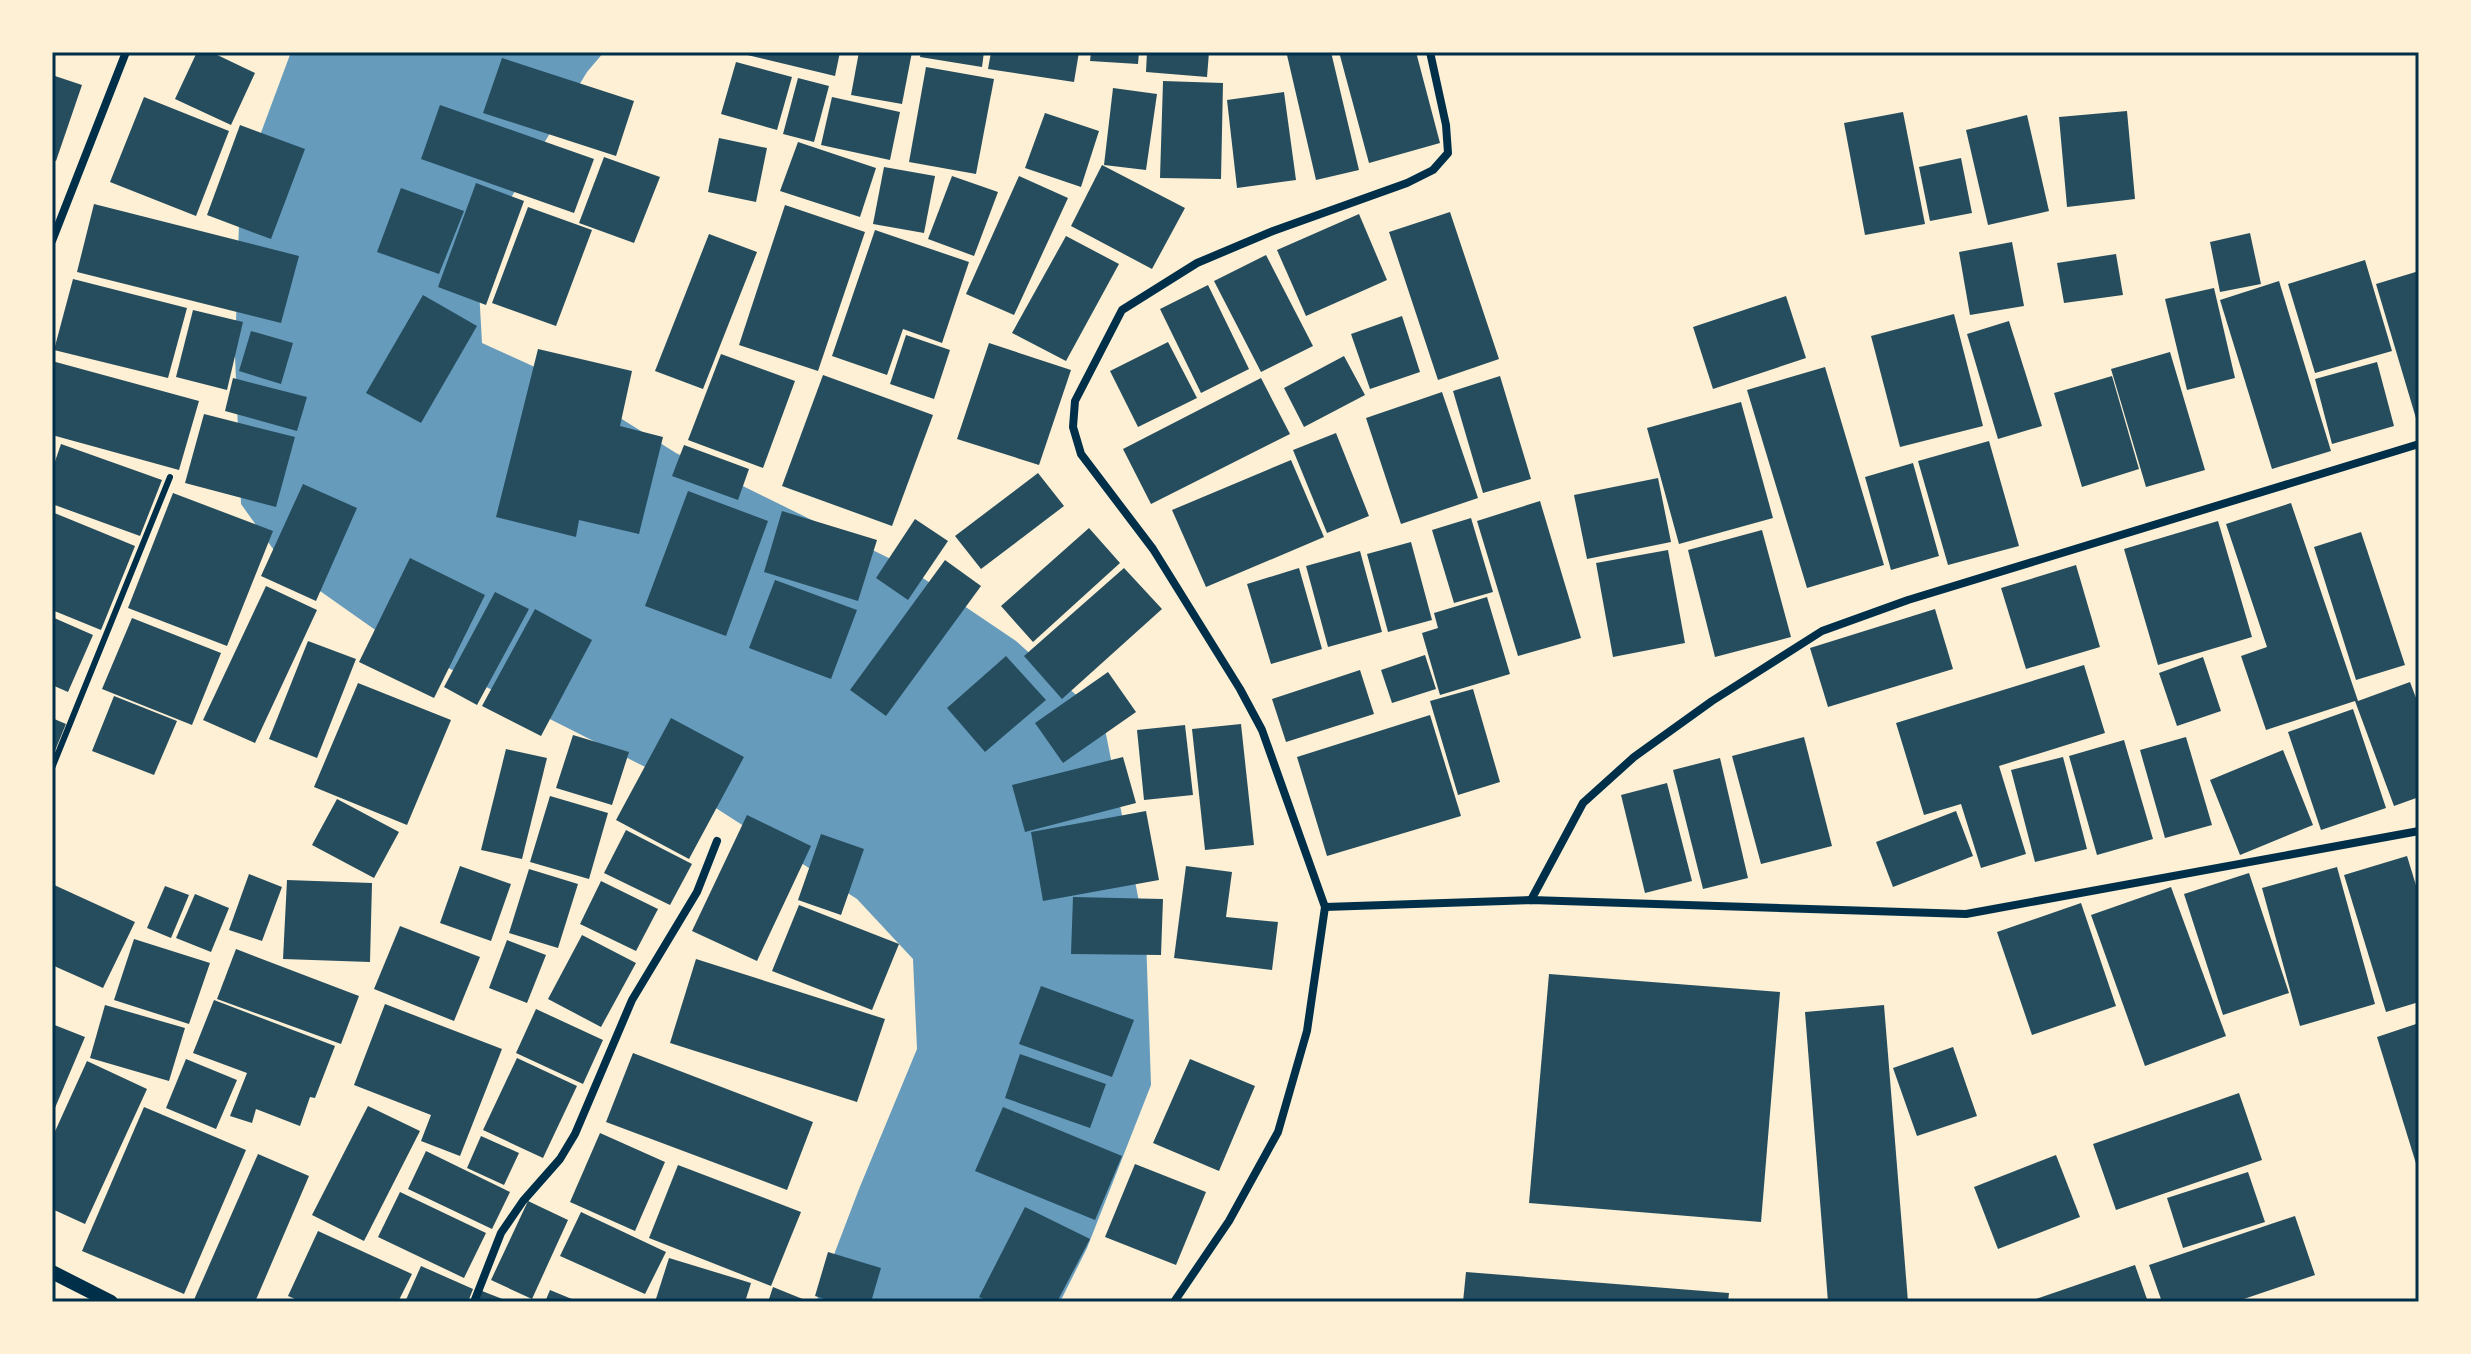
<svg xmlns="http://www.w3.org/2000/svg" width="2471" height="1354" viewBox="0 0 2471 1354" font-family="Lato,sans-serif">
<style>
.water{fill:#669bbc}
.building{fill:#264d5e}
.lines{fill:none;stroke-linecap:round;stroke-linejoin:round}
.service{stroke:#003049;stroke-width:6}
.minor{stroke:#003049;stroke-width:8}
.tertiary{stroke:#003049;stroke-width:14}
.neatline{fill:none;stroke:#003049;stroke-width:3}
</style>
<rect width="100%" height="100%" fill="#fdf0d5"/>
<path class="water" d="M291,52H604L587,72L477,254L482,343L550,374L676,453L905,566L1016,641L1103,719L1146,937L1151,1085L1087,1248L1060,1302H816L859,1189L917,1049L913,959L857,899L677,783L381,634L286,567L241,504L235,356L240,189Z"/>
<g class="building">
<path d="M197,52H211L255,73L231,125L175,99Z"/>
<path d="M735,52H840L835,76Z"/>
<path d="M859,52H912L902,104L851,95Z"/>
<path d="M921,52H984L982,67L920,57Z"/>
<path d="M991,52H1079L1074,82L988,69Z"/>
<path d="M1091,52H1139L1138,64L1090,61Z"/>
<path d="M1147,52H1209L1207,77L1146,72Z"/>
<path d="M1299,52H1331L1359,170L1316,180L1287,55Z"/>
<path d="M1339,52H1416L1440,143L1369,163Z"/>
<path d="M502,58L634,101L616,156L483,113Z"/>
<path d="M736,62L792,77L777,130L721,114Z"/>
<path d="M926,67L994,79L976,174L909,162Z"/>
<path d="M52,75L82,85L56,161L52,160Z"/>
<path d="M798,78L829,86L814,142L783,134Z"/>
<path d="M1163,81L1223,83L1221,179L1160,178Z"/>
<path d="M1113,88L1157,94L1146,170L1104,165Z"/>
<path d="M1284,92L1296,180L1237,188L1227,100Z"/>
<path d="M144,97L229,131L196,216L110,182Z"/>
<path d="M832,97L900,112L890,160L821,145Z"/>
<path d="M440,105L594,159L574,213L421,159Z"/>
<path d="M2127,111L2135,199L2067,207L2059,117Z"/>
<path d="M1903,112L1925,224L1865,235L1844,123Z"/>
<path d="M1045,113L1099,131L1081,187L1025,168Z"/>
<path d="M2027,115L2049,211L1988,225L1966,130Z"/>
<path d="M240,125L305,149L271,239L207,215Z"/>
<path d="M719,138L767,148L756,202L708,192Z"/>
<path d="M798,142L876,168L860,217L780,191Z"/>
<path d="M604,157L660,177L634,243L579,223Z"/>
<path d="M1961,158L1972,213L1930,221L1919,167Z"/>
<path d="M1102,165L1185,208L1152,269L1071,226Z"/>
<path d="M884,167L935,176L924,233L873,224Z"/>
<path d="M952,176L998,192L974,256L928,239Z"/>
<path d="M1019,176L1068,198L1014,315L966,294Z"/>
<path d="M476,183L524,201L486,305L438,287Z"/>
<path d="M401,188L464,211L439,274L377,252Z"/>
<path d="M94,204L299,256L281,323L77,272Z"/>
<path d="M785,205L865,232L818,371L739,345Z"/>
<path d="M528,207L592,230L556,326L492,303Z"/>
<path d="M1450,212L1499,359L1438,380L1389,232Z"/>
<path d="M1359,214L1387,280L1306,316L1277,250Z"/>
<path d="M875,230L969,262L942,343L903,329L887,375L832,356Z"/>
<path d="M2250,233L2261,284L2220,292L2210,242Z"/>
<path d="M709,234L757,252L703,389L655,371Z"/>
<path d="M1066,236L1119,264L1066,361L1012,333Z"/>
<path d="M2012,242L2024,306L1970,315L1959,252Z"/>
<path d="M2116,254L2123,295L2064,303L2057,263Z"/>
<path d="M1266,255L1313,346L1261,372L1214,281Z"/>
<path d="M2365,260L2392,351L2315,373L2288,284Z"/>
<path d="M2419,271V425H2418L2376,284Z"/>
<path d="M73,279L187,308L168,378L54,350Z"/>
<path d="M2279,281L2331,451L2272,469L2220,300Z"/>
<path d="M1208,285L1249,369L1201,393L1160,309Z"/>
<path d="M2214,288L2235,378L2187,390L2165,299Z"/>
<path d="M423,295L477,326L421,423L366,393Z"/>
<path d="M1786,296L1806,358L1713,389L1693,327Z"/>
<path d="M193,310L243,322L227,390L176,377Z"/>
<path d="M1954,314L1983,426L1900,447L1871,336Z"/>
<path d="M1402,316L1420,372L1370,389L1351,334Z"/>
<path d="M2009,321L2042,426L1998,439L1967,334Z"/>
<path d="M251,331L293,343L281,384L239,371Z"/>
<path d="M906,335L950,350L934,399L890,384Z"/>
<path d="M1168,342L1197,398L1138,427L1110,371Z"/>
<path d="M989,343L1071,370L1039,465L957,439Z"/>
<path d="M538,349L632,371L620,426L663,437L639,534L579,520L576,537L496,517Z"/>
<path d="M2170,352L2205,470L2146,487L2111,369Z"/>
<path d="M721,354L795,381L763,468L688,440Z"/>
<path d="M1344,356L1365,395L1304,427L1284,388Z"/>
<path d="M52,361L199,401L179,470L52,435Z"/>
<path d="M2377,362L2394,426L2332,444L2315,379Z"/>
<path d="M1825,367L1884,565L1807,588L1747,390Z"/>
<path d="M823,375L933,415L892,526L782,486Z"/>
<path d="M1500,376L1531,479L1483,493L1453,391Z"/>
<path d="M2112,376L2139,469L2082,487L2054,393Z"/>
<path d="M233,378L307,397L297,431L225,411Z"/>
<path d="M1261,378L1290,434L1151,504L1123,449Z"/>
<path d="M1442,392L1478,498L1401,524L1366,418Z"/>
<path d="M1741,402L1773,518L1679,544L1647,428Z"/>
<path d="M204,414L295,437L276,507L185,483Z"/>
<path d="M1336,433L1369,516L1327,533L1293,450Z"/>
<path d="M1989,441L2019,546L1948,565L1918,461Z"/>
<path d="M61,444L162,480L140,536L52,504V470Z"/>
<path d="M684,445L749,469L738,500L672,476Z"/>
<path d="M1291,460L1324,537L1206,587L1172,510Z"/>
<path d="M1913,463L1939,556L1891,570L1865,477Z"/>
<path d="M1038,473L1064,506L981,569L955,536Z"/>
<path d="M1658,478L1671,542L1587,559L1574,495Z"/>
<path d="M303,484L357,508L316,601L261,576Z"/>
<path d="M688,491L768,521L726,636L645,606Z"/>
<path d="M173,493L273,531L227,646L128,608Z"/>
<path d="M1540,501L1581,638L1518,656L1477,521Z"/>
<path d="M2291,503L2358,701L2410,682L2419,706V797L2394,806L2355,701L2266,730L2241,656L2267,647L2226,524Z"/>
<path d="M782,511L877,540L858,601L764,572Z"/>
<path d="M52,512L135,546L101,630L52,610Z"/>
<path d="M1471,518L1493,592L1454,603L1432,530Z"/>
<path d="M915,519L948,541L908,600L876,578Z"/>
<path d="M2218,521L2252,637L2158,665L2124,549Z"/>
<path d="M1089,528L1120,563L1033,642L1001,606Z"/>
<path d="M1762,530L1791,637L1715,657L1688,550Z"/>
<path d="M2361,532L2405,665L2356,680L2314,547Z"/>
<path d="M1411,542L1432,620L1388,632L1367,554Z"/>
<path d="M1668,550L1685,643L1613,657L1596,563Z"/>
<path d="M1360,551L1382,632L1328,647L1306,566Z"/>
<path d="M410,558L485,595L434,698L359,662Z"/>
<path d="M945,560L981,586L886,716L850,690Z"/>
<path d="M2076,565L2100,647L2026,669L2001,588Z"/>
<path d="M1124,568L1162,609L1062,699L1024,656Z"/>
<path d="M1299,568L1322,649L1271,664L1247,584Z"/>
<path d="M775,580L857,610L831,679L749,648Z"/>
<path d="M266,586L317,610L255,743L203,720Z"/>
<path d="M495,592L529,609L477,705L444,687Z"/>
<path d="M1487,597L1510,674L1440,695L1422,633L1438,628L1434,613Z"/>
<path d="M535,609L592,640L541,736L482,706Z"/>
<path d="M1935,609L1953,669L1828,707L1810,648Z"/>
<path d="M52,617L93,635L68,692L52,685Z"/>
<path d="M132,618L221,653L192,725L102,689Z"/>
<path d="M308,641L356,659L317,758L269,739Z"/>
<path d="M1425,655L1436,689L1392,703L1381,670Z"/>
<path d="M1006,656L1046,700L985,752L947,708Z"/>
<path d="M2203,657L2221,711L2177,726L2159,673Z"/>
<path d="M2084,665L2105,733L1999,766L2026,854L1981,868L1961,804L1924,815L1896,723Z"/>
<path d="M1360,670L1374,714L1286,742L1272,699Z"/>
<path d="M1108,672L1136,712L1063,763L1035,723Z"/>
<path d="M358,683L451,720L407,825L314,787Z"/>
<path d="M1473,689L1500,782L1458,795L1430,701Z"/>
<path d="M114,696L177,721L154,775L92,751Z"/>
<path d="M2353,709L2386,808L2321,830L2288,732Z"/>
<path d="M1430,715L1461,816L1327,856L1297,757Z"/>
<path d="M52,718L66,724L52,758Z"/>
<path d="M671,718L744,757L689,859L616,820Z"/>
<path d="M1241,724L1254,845L1205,850L1192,729Z"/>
<path d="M1185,725L1193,795L1144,800L1137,730Z"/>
<path d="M573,735L629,752L612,805L556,788Z"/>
<path d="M1804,737L1832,846L1761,864L1732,756Z"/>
<path d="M2186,737L2212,825L2165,838L2140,750Z"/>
<path d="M2124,740L2153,839L2097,855L2069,756Z"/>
<path d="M506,749L547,758L522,859L481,850Z"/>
<path d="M2283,750L2313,825L2240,855L2210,780Z"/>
<path d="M1123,757L1136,803L1025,832L1012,785Z"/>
<path d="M2063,757L2087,849L2035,862L2011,770Z"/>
<path d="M1720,758L1748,878L1703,889L1673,770Z"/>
<path d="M1667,783L1692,881L1645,893L1621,795Z"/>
<path d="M550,796L608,813L589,879L530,862Z"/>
<path d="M337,799L399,832L374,878L312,845Z"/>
<path d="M1146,811L1159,880L1043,901L1031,832Z"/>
<path d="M1956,811L1973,856L1893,887L1876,842Z"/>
<path d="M747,815L811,846L757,961L692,931Z"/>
<path d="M626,830L692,864L670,905L604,873Z"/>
<path d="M821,834L864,849L841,915L798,900Z"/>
<path d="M2407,856L2419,895V1002L2386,1012L2344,875Z"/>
<path d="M460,866L511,884L491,941L440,923Z"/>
<path d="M1186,866L1232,872L1226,917L1278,922L1272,970L1174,958Z"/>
<path d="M2337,867L2375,1004L2300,1026L2262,888Z"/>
<path d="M529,869L578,884L558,948L509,933Z"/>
<path d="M2249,873L2289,993L2223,1015L2184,894Z"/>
<path d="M249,874L282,887L262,941L229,930Z"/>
<path d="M287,880L372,883L370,962L283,959Z"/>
<path d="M601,881L658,909L636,951L580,924Z"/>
<path d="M52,884L135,922L103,988L52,965Z"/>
<path d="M165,886L189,895L171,938L147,928Z"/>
<path d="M2171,887L2226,1036L2145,1066L2091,915Z"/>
<path d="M195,894L229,908L211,952L176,938Z"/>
<path d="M1073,897L1163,899L1161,955L1071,954Z"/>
<path d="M2081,903L2116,1006L2032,1035L1997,932Z"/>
<path d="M799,905L899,944L872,1010L772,971Z"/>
<path d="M400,926L480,957L454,1021L374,989Z"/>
<path d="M582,935L636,963L601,1027L548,999Z"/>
<path d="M134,939L210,963L189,1024L114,1000Z"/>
<path d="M507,940L546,955L527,1003L489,988Z"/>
<path d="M236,949L359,996L341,1044L217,999Z"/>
<path d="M696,959L885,1019L857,1102L670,1043Z"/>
<path d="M1549,974L1780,992L1761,1222L1529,1203Z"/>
<path d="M1041,986L1134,1020L1112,1077L1019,1044Z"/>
<path d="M214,1000L335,1046L315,1098L310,1097L300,1126L256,1109L252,1123L230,1116L247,1073L193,1053Z"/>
<path d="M385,1004L502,1049L460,1156L421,1141L431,1115L354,1085Z"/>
<path d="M105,1005L185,1028L169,1081L90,1058Z"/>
<path d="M1884,1005L1908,1302H1828L1805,1012Z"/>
<path d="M536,1009L603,1040L583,1084L516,1053Z"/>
<path d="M2419,1023V1170H2418L2377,1037Z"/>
<path d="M52,1024L85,1037L52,1115Z"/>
<path d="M1953,1047L1977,1116L1917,1136L1893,1068Z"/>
<path d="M633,1053L813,1122L787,1190L606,1122Z"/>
<path d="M1020,1054L1106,1084L1090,1128L1005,1098Z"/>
<path d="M517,1058L577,1086L543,1158L483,1130Z"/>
<path d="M186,1059L237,1080L216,1129L166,1108Z"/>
<path d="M1190,1059L1255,1086L1219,1171L1153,1143Z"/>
<path d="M87,1061L147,1089L85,1224L52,1209V1138Z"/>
<path d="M2239,1093L2262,1160L2116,1210L2093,1144Z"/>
<path d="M368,1106L420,1131L364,1241L312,1215Z"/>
<path d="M144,1107L246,1150L184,1294L82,1251Z"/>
<path d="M1003,1107L1122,1156L1095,1220L975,1171Z"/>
<path d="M600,1133L665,1162L635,1231L570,1202Z"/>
<path d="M481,1136L519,1153L504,1185L467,1168Z"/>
<path d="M426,1151L510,1192L492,1229L408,1189Z"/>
<path d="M258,1154L309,1176L255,1302H193Z"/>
<path d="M2056,1155L2080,1217L1998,1249L1974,1187Z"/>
<path d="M1135,1164L1206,1192L1176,1265L1105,1237Z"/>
<path d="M678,1165L801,1212L771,1286L649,1238Z"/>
<path d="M2248,1172L2265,1222L2183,1248L2167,1198Z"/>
<path d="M400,1192L486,1233L464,1278L378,1237Z"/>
<path d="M528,1201L568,1220L532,1299L491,1280Z"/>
<path d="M1025,1207L1090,1239L1057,1302H990L979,1297Z"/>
<path d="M581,1212L666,1252L645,1294L560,1256Z"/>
<path d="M2295,1216L2315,1275L2235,1302H2162L2149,1265Z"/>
<path d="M318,1231L412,1274L398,1302H302L288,1296Z"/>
<path d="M828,1252L881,1268L871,1302H834L815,1296Z"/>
<path d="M669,1258L751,1283L745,1302H655Z"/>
<path d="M2135,1265L2148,1302H2034L2033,1300Z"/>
<path d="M421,1266L473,1289L468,1302H405Z"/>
<path d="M1466,1272L1729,1293L1728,1302H1463Z"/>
<path d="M773,1287L810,1302H768Z"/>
<path d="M550,1290L579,1302H545Z"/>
<path d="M482,1291L510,1302H477Z"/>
</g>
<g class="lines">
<path class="service" d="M52,768L170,477"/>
<g class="minor">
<path d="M52,241L126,52"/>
<path d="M1531,900L1583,803L1634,757L1712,701L1822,631L1908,600L2419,444"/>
<path d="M1325,907L1531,900L1966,914L2419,831"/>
<path d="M474,1302L501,1233L523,1201L560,1159L575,1134L632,1000L697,892L717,841"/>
<path d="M1174,1302L1229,1221L1278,1132L1307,1031L1325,907L1262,730L1240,689L1153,549L1081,454L1073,427L1075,401L1122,310L1197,263L1273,231L1407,183L1433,170L1448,153L1446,125L1430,52"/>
</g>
<path class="tertiary" d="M52,1272L111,1302"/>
</g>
<rect width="2471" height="1354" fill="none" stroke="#fdf0d5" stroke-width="108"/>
<rect x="54" y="54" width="2363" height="1246" class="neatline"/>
</svg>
